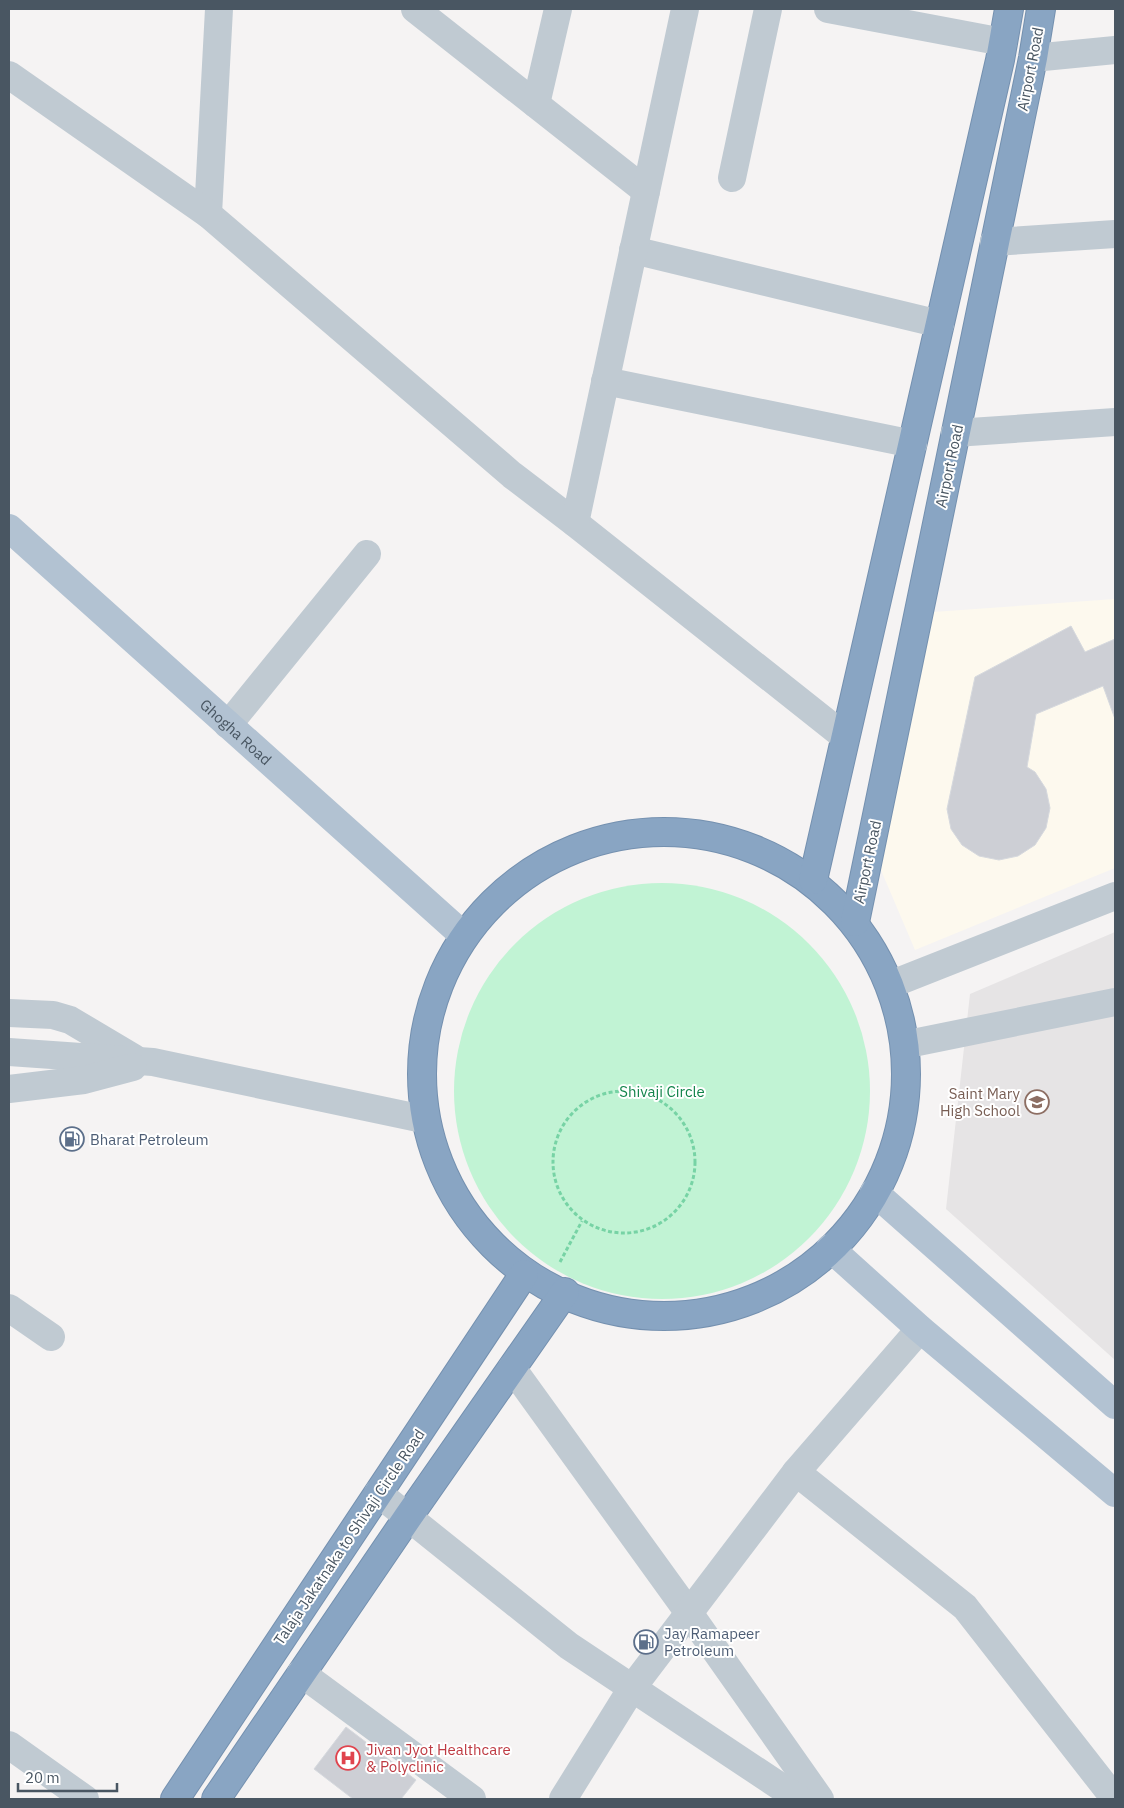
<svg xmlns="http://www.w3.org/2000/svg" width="1124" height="1808" viewBox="0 0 1124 1808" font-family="'IBM Plex Sans',sans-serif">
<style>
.commercial{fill:#fdf9ee}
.education{fill:#e6e4e5}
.green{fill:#c1f3d4}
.building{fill:#cdcfd5;stroke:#d6d9de}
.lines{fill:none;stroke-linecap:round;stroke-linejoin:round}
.highway-casing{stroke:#7490af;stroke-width:30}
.path{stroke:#77d3a5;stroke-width:3;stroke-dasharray:4 2.5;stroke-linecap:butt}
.minor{stroke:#c0cad2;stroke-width:28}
.major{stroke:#b2c2d2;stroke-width:28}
.highway{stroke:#89a5c3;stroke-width:28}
.labels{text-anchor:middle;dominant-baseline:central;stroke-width:4;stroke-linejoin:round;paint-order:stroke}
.street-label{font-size:15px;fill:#495662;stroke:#fff}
.park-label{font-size:15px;fill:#13844b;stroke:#fff}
.education-label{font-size:15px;fill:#785e54;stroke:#fff;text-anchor:end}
.service-label{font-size:15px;fill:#4e5e75;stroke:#fff;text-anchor:start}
.health-label{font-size:15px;fill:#be3a42;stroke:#fff;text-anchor:start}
</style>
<rect width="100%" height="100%" fill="#f5f3f3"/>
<path class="commercial" d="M1115,599V868L915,950L878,863L933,612Z"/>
<path class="education" d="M1115,932V1360L946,1209L970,994Z"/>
<circle class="green" cx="662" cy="1091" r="208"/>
<g class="building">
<path d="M1071,626L1085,652L1115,639V719L1103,686L1036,714L1027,767L1035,772L1046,789L1050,808L1046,828L1035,845L1018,856L999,860L979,856L962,845L951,829L947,809L975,677Z"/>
<path d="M346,1727L416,1780L401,1799H353L314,1769Z"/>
</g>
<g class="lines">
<g class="highway-casing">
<g id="highway">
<circle cx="664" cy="1074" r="242"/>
<path d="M813,880L1000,60L1009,9"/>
<path d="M855,922L1033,58L1041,9"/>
<path d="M175,1799L524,1274"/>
<path d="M216,1799L408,1517L565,1292"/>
</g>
</g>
<g class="path">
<circle cx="624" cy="1162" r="71"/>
<path d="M560,1262L582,1221"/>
</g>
<g class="minor">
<path d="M219,9L208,214L512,475L575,523L845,737"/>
<path d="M415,9L646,191"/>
<path d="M828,9L1003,42"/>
<path d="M1033,58L1115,50"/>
<path d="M9,75L208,214"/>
<path d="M536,104L558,9"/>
<path d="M732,178L768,9"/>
<path d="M994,242L1115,234"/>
<path d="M633,250L940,324"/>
<path d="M605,381L913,444"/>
<path d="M955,433L1115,422"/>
<path d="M575,523L685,9"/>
<path d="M228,725L367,554"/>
<path d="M892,984L1115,896"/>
<path d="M9,1013L53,1015L70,1020L134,1058"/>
<path d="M908,1044L1115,1002"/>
<path d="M9,1052L153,1062L423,1119"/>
<path d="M9,1089L84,1080L133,1067"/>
<path d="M9,1308L51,1337"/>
<path d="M512,1368L689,1613L820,1799"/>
<path d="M796,1472L920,1329"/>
<path d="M378,1493L569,1646L799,1799"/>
<path d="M301,1673L472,1799"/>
<path d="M9,1745L85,1799"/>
<path d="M563,1799L632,1688L796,1472L965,1607L1115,1799"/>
</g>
<g class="major">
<path id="s1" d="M9,528L463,935"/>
<path d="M874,1192L1115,1405"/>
<path d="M830,1248L920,1329L1115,1493"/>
</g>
<use href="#highway" class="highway"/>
</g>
<defs>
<g id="school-ring" transform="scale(1.25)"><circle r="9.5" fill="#fff" stroke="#8d6e63" stroke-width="1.5"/><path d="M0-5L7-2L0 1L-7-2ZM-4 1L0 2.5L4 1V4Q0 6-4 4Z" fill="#8d6e63"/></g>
<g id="fuel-ring" transform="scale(1.25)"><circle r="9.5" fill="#fff" stroke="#5c6f8a" stroke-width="1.5"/><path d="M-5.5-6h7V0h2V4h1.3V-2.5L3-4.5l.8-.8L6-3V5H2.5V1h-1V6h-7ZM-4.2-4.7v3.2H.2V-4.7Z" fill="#5c6f8a"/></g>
<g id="hospital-ring" transform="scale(1.25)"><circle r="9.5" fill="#fff" stroke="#e0444e" stroke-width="1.5"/><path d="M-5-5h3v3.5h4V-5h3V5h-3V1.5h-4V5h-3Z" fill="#e0444e"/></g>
</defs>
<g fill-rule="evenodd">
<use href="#school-ring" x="1037" y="1102"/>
<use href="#fuel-ring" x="72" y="1139"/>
<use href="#fuel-ring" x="646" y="1642"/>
<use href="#hospital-ring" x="348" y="1758"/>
</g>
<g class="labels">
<g class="street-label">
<text transform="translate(1030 69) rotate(-79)">Airport Road</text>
<text transform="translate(949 466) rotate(-78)">Airport Road</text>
<text stroke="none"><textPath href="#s1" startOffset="305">Ghogha Road</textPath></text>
<text transform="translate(867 862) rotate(-78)">Airport Road</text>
<text transform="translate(349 1537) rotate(-56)">Talaja Jakatnaka to Shivaji Circle Road</text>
</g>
<g class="park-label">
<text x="662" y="1091">Shivaji Circle</text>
</g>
<g class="education-label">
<text x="1020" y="1093">Saint Mary<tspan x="1020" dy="17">High School</tspan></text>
</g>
<g class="service-label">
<text x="90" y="1139">Bharat Petroleum</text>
<text x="664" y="1633">Jay Ramapeer<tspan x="664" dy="17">Petroleum</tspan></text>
</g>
<g class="health-label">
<text x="366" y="1749">Jivan Jyot Healthcare<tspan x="366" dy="17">&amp; Polyclinic</tspan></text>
</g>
</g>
<rect width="1124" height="1808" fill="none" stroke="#495662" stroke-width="20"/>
<path d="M18 1783v8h99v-8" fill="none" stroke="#495662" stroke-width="2.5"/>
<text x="25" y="1783" font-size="15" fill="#495662" stroke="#ffffff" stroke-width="4" paint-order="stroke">20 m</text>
</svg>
